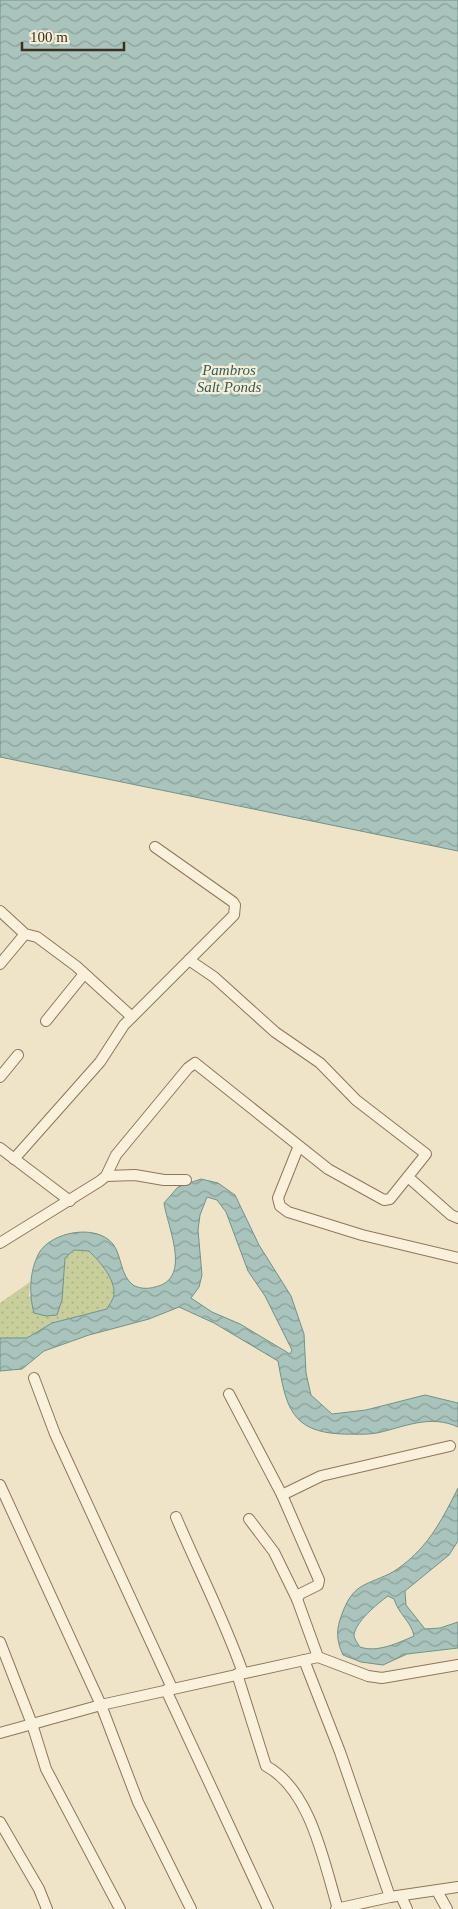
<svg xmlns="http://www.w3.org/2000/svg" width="458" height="1909" viewBox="0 0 458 1909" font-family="Georgia,serif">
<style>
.grass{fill:url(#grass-dots)}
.water{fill:url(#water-waves);stroke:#6f938a;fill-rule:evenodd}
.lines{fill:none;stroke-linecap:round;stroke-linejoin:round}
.minor-casing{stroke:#8d765c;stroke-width:12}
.minor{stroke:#faf1dc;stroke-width:10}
.labels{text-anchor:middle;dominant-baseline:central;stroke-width:4.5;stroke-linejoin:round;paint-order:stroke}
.water-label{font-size:15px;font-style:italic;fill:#2f5d5a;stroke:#f7eed8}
</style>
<defs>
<pattern id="grass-dots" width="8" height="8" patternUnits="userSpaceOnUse" patternTransform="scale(1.25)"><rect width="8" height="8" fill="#c9cf9b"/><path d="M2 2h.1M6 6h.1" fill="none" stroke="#aeb285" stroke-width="1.8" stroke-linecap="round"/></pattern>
<pattern id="water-waves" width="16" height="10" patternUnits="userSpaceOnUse" patternTransform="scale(1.25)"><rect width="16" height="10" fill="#a9c4bc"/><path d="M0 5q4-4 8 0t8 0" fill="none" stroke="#8ba098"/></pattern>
</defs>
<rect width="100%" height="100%" fill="#f0e4c8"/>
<path class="grass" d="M74,1250L89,1251C100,1262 115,1278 114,1295C113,1299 109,1305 107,1309L52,1323L27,1338H0V1303L30,1282L29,1297L62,1276L65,1258Z"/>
<g class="water">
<path d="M0,0H458V851L0,757Z"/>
<path d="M201,1179L218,1183L235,1195L259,1245L291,1296L304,1334L306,1373L311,1395L332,1414L366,1410L425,1395L458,1403V1427C430,1414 404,1427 377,1433C366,1435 353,1434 342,1434C290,1432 286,1405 278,1361L214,1323L179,1307L149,1319L89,1335L44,1351L22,1369L0,1371V1338H27L52,1323L107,1309C109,1305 113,1300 114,1295C115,1278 100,1262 89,1251L74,1250L65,1258L62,1300L57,1315L46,1316L34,1313C29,1294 29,1272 39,1253C51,1232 96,1223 113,1244C122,1256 120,1275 133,1285C140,1289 148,1289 155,1287C193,1279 167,1226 164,1203L178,1187ZM207,1197L217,1200L226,1212L248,1271L265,1296L292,1350L290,1354L240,1324L212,1312L191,1298L199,1287L202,1275L198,1230L200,1215Z"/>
<path d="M458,1488V1541L449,1555L405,1591L406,1605L425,1629L440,1628L458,1622V1648L407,1654L383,1665L361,1662L343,1655C336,1640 336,1629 342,1614C353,1584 364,1586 389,1574C401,1568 414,1556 422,1547C437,1530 448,1508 458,1488ZM388,1596L394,1599C399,1615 411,1621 414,1636C398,1643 377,1653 360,1647C358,1644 355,1640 354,1636C354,1623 378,1603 388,1596Z"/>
</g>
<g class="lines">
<g class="minor-casing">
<g id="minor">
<path d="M0,911L25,934L37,937L76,966L132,1017"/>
<path d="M0,964L25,934"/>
<path d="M46,1021L84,974"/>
<path d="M0,1077L18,1055"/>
<path d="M0,1148L70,1201"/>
<path d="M298,1148L278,1198L280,1206L288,1212L362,1235L458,1258"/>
<path d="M14,1159L100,1062L124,1025L234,915L235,905L233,902L155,847"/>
<path d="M106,1176L135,1175L164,1180H186"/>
<path d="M408,1177L451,1215L458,1218"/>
<path d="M0,1243L100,1181L106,1176L116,1155L188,1068L195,1063L328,1169L384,1200L390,1199L426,1154L356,1100L320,1063L275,1032L214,977L189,960"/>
<path d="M34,1378L55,1434L172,1688"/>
<path d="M229,1394L282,1495"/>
<path d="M0,1485L101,1705L138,1802L191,1909"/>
<path d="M176,1517C198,1569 224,1619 243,1673"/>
<path d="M249,1519L274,1552L297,1599"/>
<path d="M0,1642L32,1724L46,1769L120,1909"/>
<path d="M318,1657L297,1599L300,1594L318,1585L319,1580L282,1495L321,1476L450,1446"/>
<path d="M304,1660L340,1752L390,1897"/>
<path d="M237,1674L266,1766C311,1790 324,1863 338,1909"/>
<path d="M166,1690L268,1909"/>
<path d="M0,1733L101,1705L318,1657L368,1676L382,1678L458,1665"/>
<path d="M0,1822L39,1889L47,1909"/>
<path d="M437,1891L447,1909"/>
<path d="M401,1896L407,1909"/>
<path d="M336,1909L390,1897L458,1887"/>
</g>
</g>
<use href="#minor" class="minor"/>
</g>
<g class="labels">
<g class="water-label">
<text x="229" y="370">Pambros<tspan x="229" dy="17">Salt Ponds</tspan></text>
</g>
</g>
<path d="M22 42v8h102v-8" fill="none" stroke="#3d2e20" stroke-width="2.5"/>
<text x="30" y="42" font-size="15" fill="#3d2e20" stroke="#f7eed8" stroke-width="4" paint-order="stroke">100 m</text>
</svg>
